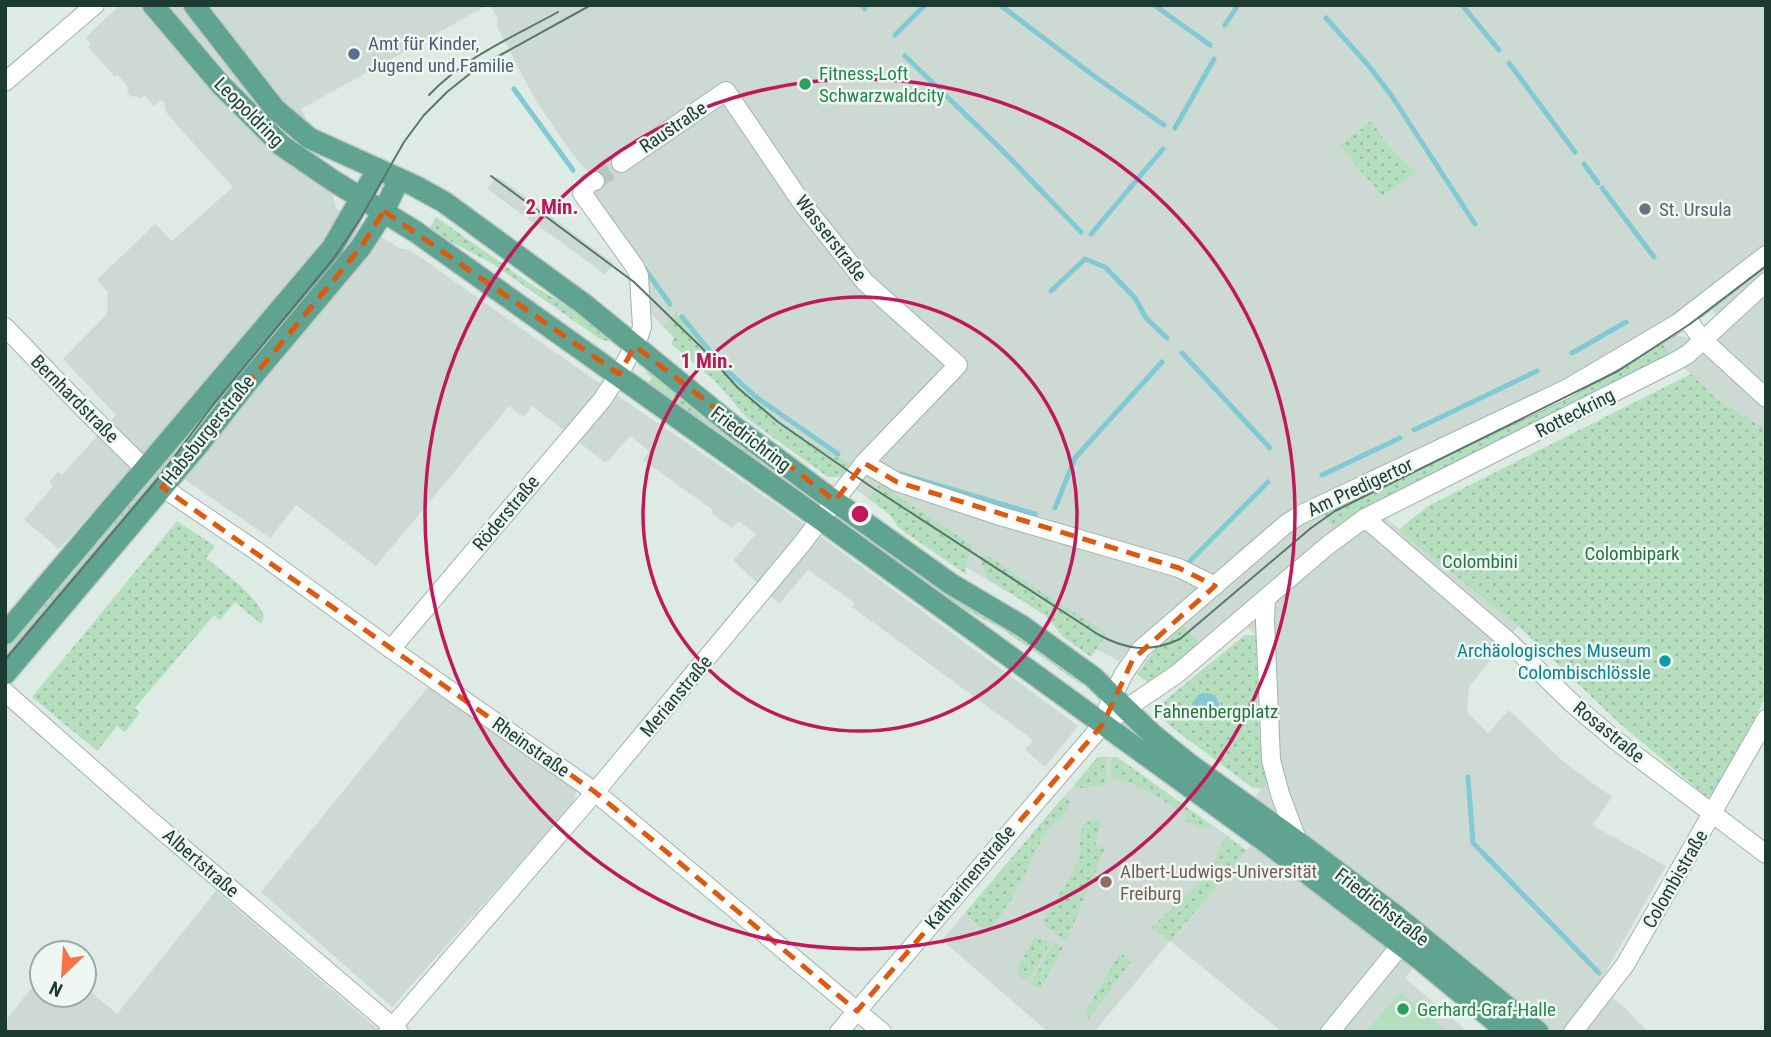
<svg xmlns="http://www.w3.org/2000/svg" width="1771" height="1037" viewBox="0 0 1771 1037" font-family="'Roboto Condensed',sans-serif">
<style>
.built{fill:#ccdad3;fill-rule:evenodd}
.grass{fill:url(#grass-dots)}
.pitch{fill:#b5debf}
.water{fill:url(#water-waves)}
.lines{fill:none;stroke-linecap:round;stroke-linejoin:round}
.stream{stroke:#81c9d4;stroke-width:5}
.minor-tunnel{stroke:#b8c8c1;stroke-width:18;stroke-dasharray:18 9;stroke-linecap:butt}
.minor-casing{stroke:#a1b3ab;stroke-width:20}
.primary-casing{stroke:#c0c8c6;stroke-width:24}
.minor{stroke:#fff;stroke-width:18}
.primary{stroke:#5fa390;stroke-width:21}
.tram{stroke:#58776e;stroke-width:2}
.marked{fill:none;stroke:#de580e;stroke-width:5;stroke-dasharray:14 9;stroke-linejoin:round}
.ring{fill:none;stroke:#c2185b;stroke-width:3.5}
.service-dot{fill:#5c6f8a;stroke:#eef7f2;stroke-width:2.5}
.leisure-dot{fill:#2e9e5b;stroke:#eef7f2;stroke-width:2.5}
.worship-dot{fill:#6b7280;stroke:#eef7f2;stroke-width:2.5}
.culture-dot{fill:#0f9aa8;stroke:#eef7f2;stroke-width:2.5}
.education-dot{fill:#8d6e63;stroke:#eef7f2;stroke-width:2.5}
.labels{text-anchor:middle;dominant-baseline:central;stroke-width:5;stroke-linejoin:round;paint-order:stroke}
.service-label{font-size:19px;fill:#4e5e75;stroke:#eef7f2;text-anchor:start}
.leisure-label{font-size:19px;fill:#27864d;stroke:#eef7f2;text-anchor:start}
.street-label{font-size:19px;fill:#1e3b33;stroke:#eef7f2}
.worship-label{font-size:19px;fill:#5b616d;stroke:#eef7f2;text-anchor:start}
.park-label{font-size:19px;fill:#267442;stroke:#eef7f2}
.culture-label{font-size:19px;fill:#0d838f;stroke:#eef7f2;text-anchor:end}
.education-label{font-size:19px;fill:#785e54;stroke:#eef7f2;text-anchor:start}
.centre{fill:#c2185b;stroke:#eef7f2;stroke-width:3.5}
.ring-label{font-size:21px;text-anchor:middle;font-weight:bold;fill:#c2185b;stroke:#eef7f2;stroke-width:5;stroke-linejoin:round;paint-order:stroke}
</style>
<defs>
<pattern id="grass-dots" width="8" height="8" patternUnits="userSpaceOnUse" patternTransform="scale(1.75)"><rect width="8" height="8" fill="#b5debf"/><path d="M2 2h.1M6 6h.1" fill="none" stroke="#9bbfa5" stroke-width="1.8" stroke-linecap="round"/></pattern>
<pattern id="water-waves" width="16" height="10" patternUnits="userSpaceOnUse" patternTransform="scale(1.75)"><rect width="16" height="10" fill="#81c9d4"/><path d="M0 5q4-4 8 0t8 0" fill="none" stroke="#69a4ad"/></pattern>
</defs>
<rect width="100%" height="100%" fill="#deebe4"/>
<g class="built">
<path d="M120,5H161L257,114L327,169L336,208L399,248L410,250L589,376L786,511L1078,726L1045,767L1025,750L1033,740L852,607L855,603L808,570L779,604L733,560L756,534L738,521L732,528L711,513L713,510L643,460L649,451L630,436L606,463L532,406L523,417L509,406L376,566L296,505L270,538L171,470L235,383L220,372L59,549L24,520L53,486L49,482L58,472L62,475L116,415L63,359L107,314L108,292L97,280L155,224L172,241L233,187L168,115L164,106L166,104L162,100L154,106L145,95L139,99L136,96L131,97L127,92L128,87L118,75L115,77L88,47L91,44L85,38Z"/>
<path d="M167,5H488L301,109L308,123L274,125Z"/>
<path d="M490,5H1766V433L1744,415L1717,399L1672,357L1372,507L1518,626L1469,687L1467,712L1488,733L1509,710L1564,762L1612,797L1592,825L1666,866L1597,987L1622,1005L1648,1032H1527L1426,953L1405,978L1468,1032H1282L1170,941L1094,1032H1048L942,940L1098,757H1117L1247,850L1262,829L1245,813L1261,788L1267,783L1258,724L1256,635L1237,618L1203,647L1143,665L1156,648L1133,643L1119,661L1096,649L1033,606L965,567L838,477H828L748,419L715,381L650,313L592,199L588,172L571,152L536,101L497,27L498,19ZM1709,307L1718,316L1688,338L1673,335Z"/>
<path d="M497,176L527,198L614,264L605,274L487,189Z"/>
<path d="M432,682L577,787L574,802L392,1007L261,892Z"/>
<path d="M216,891L381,1032H5V1022L42,974V995H84V986L117,1014Z"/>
</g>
<g class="grass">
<path d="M1371,121L1387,144L1416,173L1382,196L1339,145L1356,133L1360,136L1361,134L1359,131Z"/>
<path d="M436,217L535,287L592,320L614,342L602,340L594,335L493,264L429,230Z"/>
<path d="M676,312C717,358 756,407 808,441C822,449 837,456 852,464C844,473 840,477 828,477L748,419L715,381L671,344L674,337L664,326Z"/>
<path d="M1660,340L1672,357L1337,531L1321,513Z"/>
<path d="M651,368L815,500H811L648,383L652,378L646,373Z"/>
<path d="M1691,374L1717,399L1766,429V697L1712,796L1707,797L1619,723L1518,626L1398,530L1428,506L1442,499Z"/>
<path d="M229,378L235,384L5,667V642L130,495L165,463Z"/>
<path d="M880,484L972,545L965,567L967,575L899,528L889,514L869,499Z"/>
<path d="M177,521L215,546L206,558C227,576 253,591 264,616L261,624L235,602L220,620L214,615L135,708L140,713L125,732L117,726L97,751L32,697Z"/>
<path d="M859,528L1085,680L1082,685L1002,629L955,604L855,533Z"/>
<path d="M984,553L1040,591L1107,633L1091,657L1063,637L1046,616L988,579L981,562Z"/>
<path d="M1183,625L1203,647L1148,683L1137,674L1157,648Z"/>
<path d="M1245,635H1256L1258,724L1267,784L1261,788H1253L1170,726L1161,716L1158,706Z"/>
<path d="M1098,757H1106L1107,784C1097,785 1084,790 1076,787L1075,784Z"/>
<path d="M1113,757H1117L1211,825L1205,829L1185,821L1188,815C1168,805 1132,778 1111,779V762Z"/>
<path d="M1064,796L1070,802C1068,820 1052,821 1044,835C1032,857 1008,915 989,928L979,926L965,913Z"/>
<path d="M1095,819L1101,820L1095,846L1105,848L1066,942L1042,923C1054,902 1070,880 1079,858C1084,843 1072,827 1095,819Z"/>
<path d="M1226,836L1246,851L1170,941L1151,928L1202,880L1212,865Z"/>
<path d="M1035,937L1051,942L1028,982L1018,975V967Z"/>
<path d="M1054,943L1063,948L1040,989L1030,984Z"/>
<path d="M1120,953L1131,962L1089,1019L1084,1014Z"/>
</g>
<path class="pitch" d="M1400,992L1448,1032H1366Z"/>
<circle class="water" cx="1206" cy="706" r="13"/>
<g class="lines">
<g class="stream">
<path d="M862,5L865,9"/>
<path d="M1000,5L1098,79L1164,125"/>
<path d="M1154,5L1210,45"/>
<path d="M1462,5L1499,50"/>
<path d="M1326,18L1368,65L1391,95L1475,224"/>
<path d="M1225,25L1238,5"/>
<path d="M895,35L925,5"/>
<path d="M905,56L999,147L1081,232"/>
<path d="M1509,63L1575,152"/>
<path d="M514,89L573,170"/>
<path d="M1175,128L1214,59"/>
<path d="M1584,164L1598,183"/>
<path d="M1602,188L1654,257"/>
<path d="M1091,234L1163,149"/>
<path d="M642,265L670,304"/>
<path d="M1051,291L1085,259L1105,267L1135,298L1146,318L1167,338"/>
<path d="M682,317L722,366L756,397L838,454"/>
<path d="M1182,353L1270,448"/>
<path d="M1572,353L1626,322"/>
<path d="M1414,430L1537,371"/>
<path d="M900,474L1035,514"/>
<path d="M1322,475L1400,438"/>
<path d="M1055,508L1075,458L1162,362"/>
<path d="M1190,561L1268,482"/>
<path d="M1468,777L1473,843L1599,973"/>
</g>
<path class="minor-tunnel" d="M595,181L621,163"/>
<g class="minor-casing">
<g id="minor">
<path d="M5,82L95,5"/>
<path d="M1686,318L1703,340L1766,398"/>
<path d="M5,327L84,409L145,469"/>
<path d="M864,463L897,482L1000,516L1179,568L1215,586"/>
<path d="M162,487L258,552L391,649L595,792L882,1032"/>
<path d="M1365,518L1507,640L1574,705L1614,739L1766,854"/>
<path d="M1266,598L1265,621L1271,760L1280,794L1298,842"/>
<path d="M391,649L602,400L619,374L638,339L642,327L639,276L635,267L582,193L589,183L595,181"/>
<path d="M5,692L150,820L399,1032"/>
<path d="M1108,707L1123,675L1141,649L1286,524L1300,515L1568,388L1678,323L1766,255"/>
<path d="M388,1032L595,792L800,546L864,463L958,365L865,282L802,203L726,91L621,163"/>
<path d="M839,1032L1103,724L1177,674L1327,546L1365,518L1676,361L1688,354L1766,282"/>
<path d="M1330,1032L1401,945"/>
<path d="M1573,1032L1625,965L1766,719"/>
</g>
</g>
<g class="primary-casing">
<g id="primary">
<path d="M153,5L221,85L281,145L332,180L416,232L802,506L1266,842L1422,961L1508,1032"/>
<path d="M194,5L275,109L309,138L415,186L444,202L585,305L733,426L819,490L951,584L1022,626L1093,677L1152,734L1189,764L1298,842L1396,916L1538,1032"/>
<path d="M5,634L332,248L378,169"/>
<path d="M5,674L199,444L246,384L361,247L384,211L399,179"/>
</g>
</g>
<use href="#minor" class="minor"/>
<use href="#primary" class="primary"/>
<g class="tram">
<path d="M429,95C466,56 513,37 558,12"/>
<path d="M491,176L634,282L701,347L738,388L778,422L870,486L1099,635C1127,650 1150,653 1180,639L1311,528L1335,511L1618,371L1690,324L1766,266"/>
<path d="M5,660L156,481L213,405L333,259L359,221L404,142L424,115L447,92L477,68L591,5"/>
</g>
</g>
<path class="marked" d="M384,211L619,374L635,346L835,501L864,463L897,482L1179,568L1215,586L1133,659L1103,724L857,1011L595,792L162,487L361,247Z"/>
<g class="ring">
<circle cx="860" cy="514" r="217"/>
<circle cx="860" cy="514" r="435"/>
</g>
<circle class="service-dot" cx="354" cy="54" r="7"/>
<g class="leisure-dot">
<circle cx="805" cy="84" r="7"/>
<circle cx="1403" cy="1009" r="7"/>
</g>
<circle class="worship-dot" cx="1645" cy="209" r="7"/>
<circle class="culture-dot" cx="1665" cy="661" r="7"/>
<circle class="education-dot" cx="1106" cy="882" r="7"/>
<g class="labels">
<g class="service-label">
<text x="368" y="43">Amt für Kinder,<tspan x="368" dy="22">Jugend und Familie</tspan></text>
</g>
<g class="leisure-label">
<text x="819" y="73">Fitness-Loft<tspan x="819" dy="22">Schwarzwaldcity</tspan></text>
<text x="1417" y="1009">Gerhard-Graf-Halle</text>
</g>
<g class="street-label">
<text transform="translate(249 112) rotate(45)">Leopoldring</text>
<text transform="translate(673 127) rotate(-34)">Raustraße</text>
<text transform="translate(831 238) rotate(52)">Wasserstraße</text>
<text transform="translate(75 399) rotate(45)">Bernhardstraße</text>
<text transform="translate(1575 413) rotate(-27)">Rotteckring</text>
<text transform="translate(208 430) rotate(-51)">Habsburgerstraße</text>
<text transform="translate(751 439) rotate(37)">Friedrichring</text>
<text transform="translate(1360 487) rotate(-25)">Am Predigertor</text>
<text transform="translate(506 513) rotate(-50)">Röderstraße</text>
<text transform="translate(676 696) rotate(-50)">Merianstraße</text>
<text transform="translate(1609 732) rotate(39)">Rosastraße</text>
<text transform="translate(531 747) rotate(35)">Rheinstraße</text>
<text transform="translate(201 863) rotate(41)">Albertstraße</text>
<text transform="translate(970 877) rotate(-50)">Katharinenstraße</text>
<text transform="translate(1675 879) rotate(-60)">Colombistraße</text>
<text transform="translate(1382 907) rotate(38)">Friedrichstraße</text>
</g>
<g class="worship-label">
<text x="1659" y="209">St. Ursula</text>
</g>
<g class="park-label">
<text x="1632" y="553">Colombipark</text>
<text x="1480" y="561">Colombini</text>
<text x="1216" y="711">Fahnenbergplatz</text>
</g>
<g class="culture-label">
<text x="1651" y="650">Archäologisches Museum<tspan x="1651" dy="22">Colombischlössle</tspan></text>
</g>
<g class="education-label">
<text x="1120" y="871">Albert-Ludwigs-Universität<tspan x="1120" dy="22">Freiburg</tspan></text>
</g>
</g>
<circle cx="860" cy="514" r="10" class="centre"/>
<g class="ring-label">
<text x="552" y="214">2 Min.</text>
<text x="707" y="368">1 Min.</text>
</g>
<rect width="1771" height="1037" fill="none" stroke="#1e3b33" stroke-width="14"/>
<g transform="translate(63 974) rotate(205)"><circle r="33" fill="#eef7f2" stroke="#9baca6" stroke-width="2"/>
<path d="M0-5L12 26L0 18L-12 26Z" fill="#fa724c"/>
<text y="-10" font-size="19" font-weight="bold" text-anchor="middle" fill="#1e3b33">N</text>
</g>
</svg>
